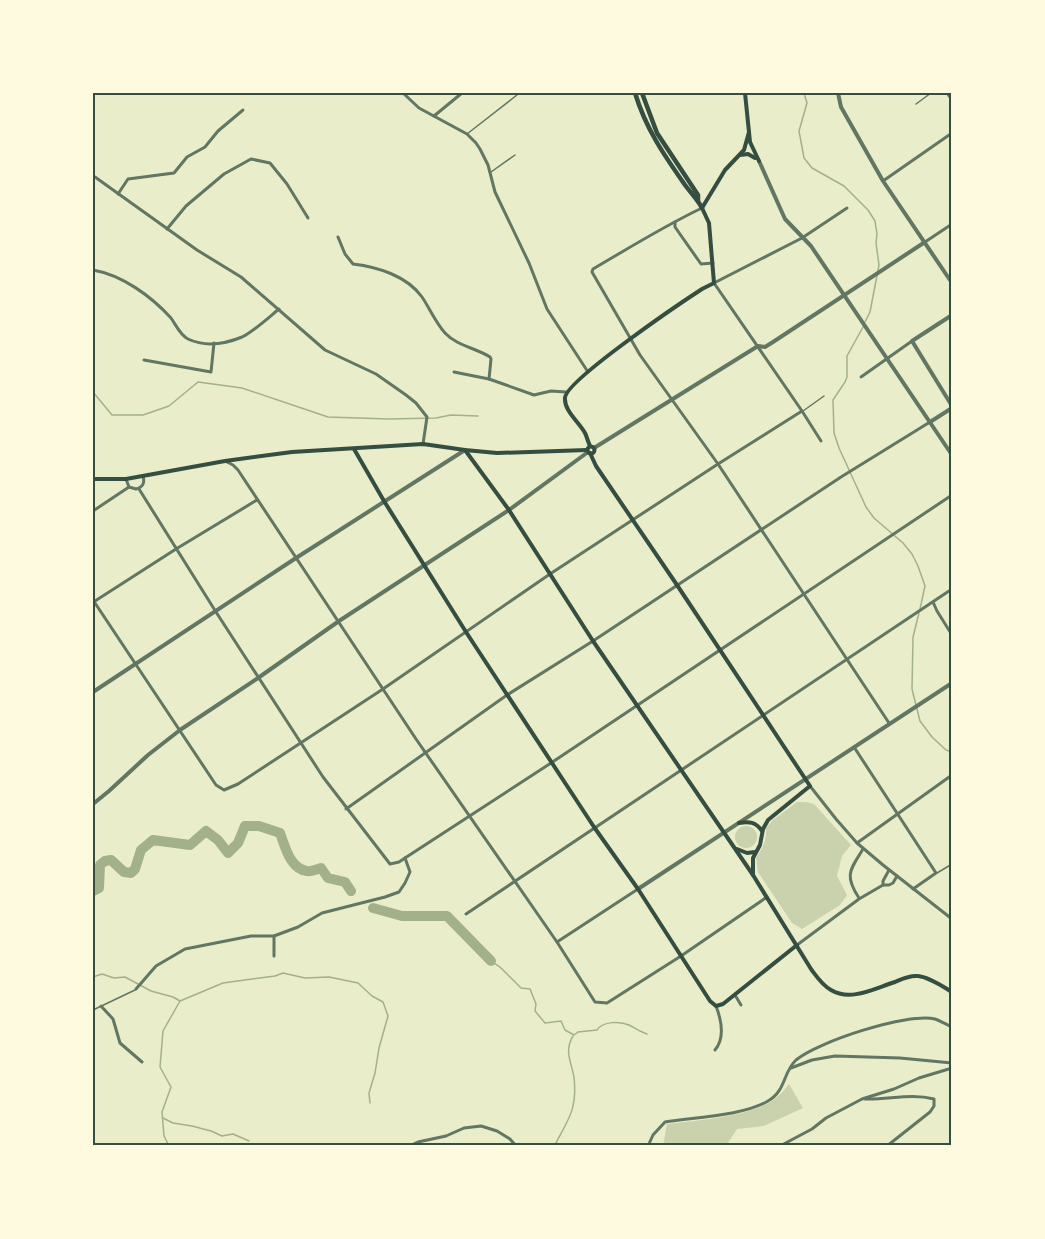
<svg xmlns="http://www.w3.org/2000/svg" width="1045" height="1239" viewBox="0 0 1045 1239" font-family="Ubuntu,sans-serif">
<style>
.green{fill:#cad2ad}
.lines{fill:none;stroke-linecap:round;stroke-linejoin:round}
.stream{stroke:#a3b18a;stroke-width:1.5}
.river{stroke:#a3b18a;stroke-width:10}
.service{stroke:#617663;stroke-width:1.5}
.minor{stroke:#617663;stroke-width:3}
.tertiary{stroke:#617663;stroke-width:4}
.secondary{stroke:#344e41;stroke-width:4}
.primary{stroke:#344e41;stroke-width:4.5}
.neatline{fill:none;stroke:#344e41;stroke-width:2}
</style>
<rect width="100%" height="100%" fill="#e9edc9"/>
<g class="green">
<path d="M797,802H806L814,804L851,845L842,856L837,876L847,895L840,905L802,929L792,923L758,872L756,858C763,848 767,840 766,828L773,820Z"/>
<circle cx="746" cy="837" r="11"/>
<path d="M789,1084L803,1108L764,1126L737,1129L726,1146H663L667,1124C695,1121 755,1116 776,1098C781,1094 785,1089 789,1084Z"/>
</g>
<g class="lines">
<g class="stream">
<path d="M804,93L807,103L799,131L804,158L812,168L844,186L868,210L875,221L877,234L876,243L879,265L870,312L865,322"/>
<path d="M863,327L847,356V377L845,382L833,400L834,433L839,448L866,507L874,518L903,543L912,554L918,566L925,586L920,609"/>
<path d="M93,392L112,415H143L169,406L198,382L242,388L328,417L388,419L436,418L451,415L478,416"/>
<path d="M919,613L913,637L912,689L920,721L932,737L946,750L952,752"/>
<path d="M491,961C495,964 500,966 503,970C509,976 515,982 521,988L530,989L536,1004L535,1011L545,1023L561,1021L565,1030L574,1035L578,1032L597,1030C603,1021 620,1021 629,1025C635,1028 640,1032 647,1034"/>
<path d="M93,977L102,974L114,978L125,977L151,991L173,997L180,1001L163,1031L160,1067L171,1087L162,1112L164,1136L169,1146"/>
<path d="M180,1001L223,983L275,976L283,973L305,978L329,977L358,983L372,996L383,1002L388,1016L379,1048L375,1073L369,1093L370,1103"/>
<path d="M163,1118L173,1123L192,1126L211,1131L222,1136L233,1134L249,1141"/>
<path d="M555,1145C560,1134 571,1118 573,1106C575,1097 575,1086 574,1077C571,1061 564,1051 573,1036"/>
</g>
<g class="river">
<path d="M93,891L99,888L100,865L105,861L111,860L124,872L131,873L135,869L141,850L153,840L190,845L206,831L218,840L228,853L238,843L245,826H259L280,833C285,846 290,869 307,871C311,872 317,869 321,868L328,878L345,882L351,891"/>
<path d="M373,908L402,916H447L491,961"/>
</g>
<g class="service">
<path d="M916,104L931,93"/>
<path d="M467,134L517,95"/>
<path d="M491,172L515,155"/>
<path d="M803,411L824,396"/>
<path d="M937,873L952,864"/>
<path d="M93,1010L135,990"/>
</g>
<g class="minor">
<path d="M403,93L419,108L467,134L476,143L480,149L488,165L495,192L529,263L547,309L588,372"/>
<path d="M947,93L952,100"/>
<path d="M434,116L462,93"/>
<path d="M95,177L197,250L241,277L325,350L376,374L406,395L416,403L427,417L423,444"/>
<path d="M883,181L952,133"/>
<path d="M118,194L128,179L174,173L187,157L205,147L218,131L243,110"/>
<path d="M702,208C664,226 629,248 593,269L592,272L640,355L718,464L889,723"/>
<path d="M675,222V227L701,264L713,263"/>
<path d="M167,229L186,206L224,174L251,159L270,163L287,184L308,218"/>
<path d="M338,237L345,254L353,264C378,267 407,276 422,297C430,309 436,323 445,333C457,346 476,348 490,357L491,359L489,379"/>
<path d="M925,242L952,224"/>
<path d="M93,270C122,275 151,296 171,318C176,325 180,335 188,339C205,347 225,344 242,337C254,331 268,318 279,309"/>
<path d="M144,360L211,372L214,343"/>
<path d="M454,372L489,379L534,395L551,391L566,392"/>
<path d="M861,377L912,341"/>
<path d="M821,441L802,411L714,283L802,238L847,208"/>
<path d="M227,462L233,465L238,470L416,739L557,942L595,1002L607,1003L681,956L767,897"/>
<path d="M126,479L129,487L136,489C143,487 145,483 143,476"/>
<path d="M139,489L216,612L323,777L390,864L399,862L405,858L551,763L952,495"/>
<path d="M93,511L129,487"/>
<path d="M93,600L216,785L224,790L238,784L383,689L550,574L718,464L802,411"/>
<path d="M95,601L176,549L257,500"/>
<path d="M933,602L937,611L952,635"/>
<path d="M854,747L936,873L913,889"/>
<path d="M810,786L836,819L857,843L883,865L952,919"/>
<path d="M346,809L507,695L593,641L841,477L930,422"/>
<path d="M857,843L952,775"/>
<path d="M883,885V881L889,870"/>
<path d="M859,898C844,875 850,870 863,849"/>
<path d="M466,914L952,589"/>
<path d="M557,942L638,889"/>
<path d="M797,945L859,899L883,885H889L893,883L897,876"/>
<path d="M274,956V936"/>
<path d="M136,989L156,966L185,949L251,936H274L298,927L322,913L385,897L399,892L405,883L410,872L405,858"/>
<path d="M735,995L741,1005"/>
<path d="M101,1006L113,1019L120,1043L142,1062"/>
<path d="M715,1050C725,1038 721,1019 716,1006"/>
<path d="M791,1068L812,1060L835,1056L900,1058L952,1063"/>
<path d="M865,1099C888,1100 911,1093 934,1099V1106L930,1112L887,1146"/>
<path d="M409,1146L418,1142L446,1136L464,1128L481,1126L497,1131L510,1139L516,1146"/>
<path d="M648,1146L653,1135L665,1122C694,1117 743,1116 768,1101C786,1091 783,1072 796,1060C817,1042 908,1012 935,1019C941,1021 947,1025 952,1027"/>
<path d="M780,1146L812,1129L826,1118L862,1099L894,1089L919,1078L952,1068"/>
</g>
<g class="tertiary">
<path d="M838,93L841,107L883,181L952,283"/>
<path d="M759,161L785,219L811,246L952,455"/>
<path d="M952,315L912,341L952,406"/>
<path d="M930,422L952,408"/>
<path d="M594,448L758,346L765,347L773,342L925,242"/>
<path d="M93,692L296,558L465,450"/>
<path d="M93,804L109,791L148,755L180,730L258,678L339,621L509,510L588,452"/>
<path d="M638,889L952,683"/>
</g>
<g class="secondary">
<path d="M745,93L750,142L759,161"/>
<path d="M740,155L748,154L755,158"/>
<path d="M590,446C588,442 587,437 585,433C579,422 564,411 565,398C565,381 682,302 702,289L714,283L709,223L702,208L725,170L744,150L749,132"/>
<circle cx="591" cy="450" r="3.5"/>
<path d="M354,449L384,501L466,632L594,827L638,889L710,1001L716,1006L723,1004L797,945"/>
<path d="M465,450L509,510L593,641L753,875L811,969C817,977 822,985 831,990C851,1002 875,988 895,982C902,979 909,975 918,976C929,977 942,986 952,992"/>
<path d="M590,453L596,466L677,585L810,786L768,820L763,829L760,845L753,858V875"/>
<path d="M93,479H126L225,461L292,452L423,444L465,450L497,453L587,450"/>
<path d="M739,823C749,821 756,822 762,831"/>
<path d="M737,849L747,853L755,852"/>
</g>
<g class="primary">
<path d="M635,93C646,129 664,155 685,185C691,193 698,200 702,208"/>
<path d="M642,93L657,133L698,195V201"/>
</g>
</g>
<rect width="1045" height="1239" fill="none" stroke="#fefae0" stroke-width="189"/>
<rect x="94" y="94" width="856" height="1050" class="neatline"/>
</svg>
